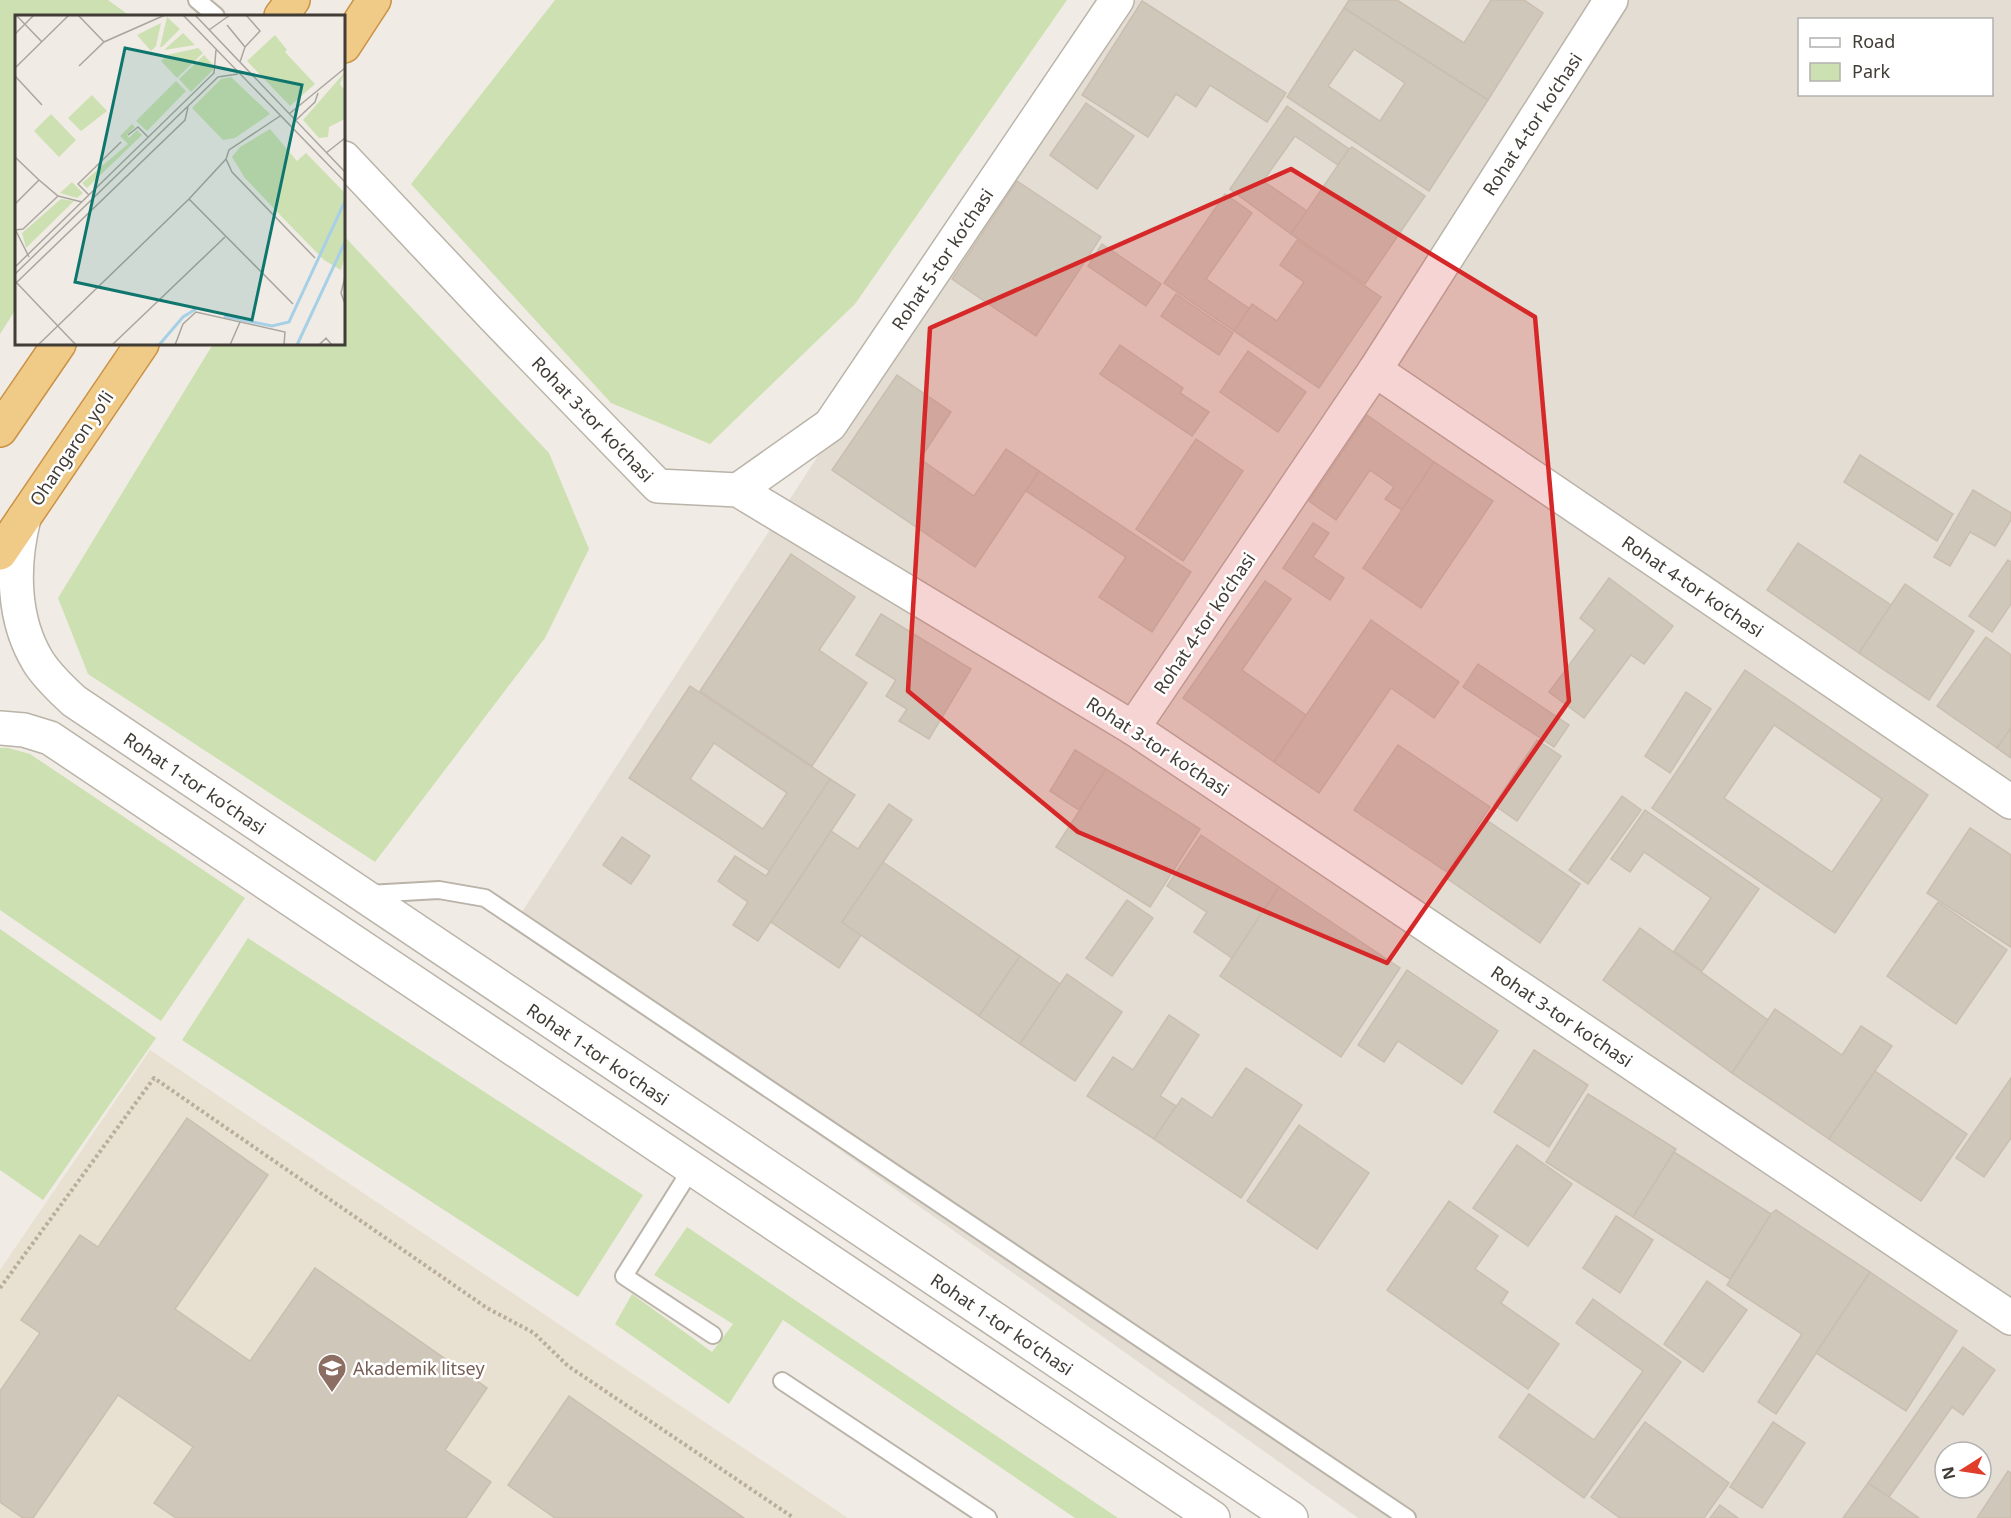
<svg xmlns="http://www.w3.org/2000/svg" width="2011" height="1518" viewBox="0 0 2011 1518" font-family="'Noto Sans',sans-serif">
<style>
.residential{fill:#e3ddd3;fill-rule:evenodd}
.education{fill:#e8e0d0}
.green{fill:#cde0b1}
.building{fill:#d0c7bb;stroke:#cabeaf;stroke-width:1.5;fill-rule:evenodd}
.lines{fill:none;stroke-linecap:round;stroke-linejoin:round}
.service-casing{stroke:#bab3a8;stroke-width:20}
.minor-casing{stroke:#bab3a8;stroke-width:36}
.tertiary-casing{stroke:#bab3a8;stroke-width:36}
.trunk-casing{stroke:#ca9244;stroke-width:36}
.path{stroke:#baae9b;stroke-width:4;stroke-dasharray:3 3;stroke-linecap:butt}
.service{stroke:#fff;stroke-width:16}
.minor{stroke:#fff;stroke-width:33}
.tertiary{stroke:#fff;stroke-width:33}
.trunk{stroke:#f0ca87;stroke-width:33}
.marked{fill:#d62828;fill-opacity:0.2;stroke:#d62828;stroke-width:4.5;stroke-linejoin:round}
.labels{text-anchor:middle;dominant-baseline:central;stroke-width:5;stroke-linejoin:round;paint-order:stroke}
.street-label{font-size:18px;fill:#413c35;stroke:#fff}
.education-label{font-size:18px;fill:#785e54;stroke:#fff;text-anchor:start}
.inset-river{fill:none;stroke:#a7d0e7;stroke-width:3}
.inset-road{fill:none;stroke:#aaa69f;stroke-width:1.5}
.view{fill:#0f766e;fill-opacity:0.15;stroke:#0f766e;stroke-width:3}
.inset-edge{fill:none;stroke:#413c35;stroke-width:3}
</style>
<rect width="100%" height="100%" fill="#f0ece5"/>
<path class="residential" d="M1114,0H2011V1518H1358L830,1143L514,924ZM1800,20H1992V94H1800ZM1945,1452H1981V1488H1945Z"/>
<path class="education" d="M150,1050L848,1518H0V1270Z"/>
<g class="green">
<path d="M0,0H108L130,16H16V309L0,334Z"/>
<path d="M555,0H1067L855,304L710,444L611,403L411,184Z"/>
<path d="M344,236L549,453L589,549L545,638L375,862L88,674L58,598L213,344H344Z"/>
<path d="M0,748H8L30,754L245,898L161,1021L0,910Z"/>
<path d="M0,929L156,1038L43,1200L0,1170Z"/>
<path d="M248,938L643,1195L578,1297L182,1040Z"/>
<path d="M687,1227L1118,1518H1075L783,1320L729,1404L615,1324L632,1294L712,1352L733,1324L654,1275Z"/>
</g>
<g class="building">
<path d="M1349,0H1397L1464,43L1491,0H1524L1543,13L1488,100L1344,8Z"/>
<path d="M1142,1L1286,93L1267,122L1210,85L1196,107L1176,94L1148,137L1082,95Z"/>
<path d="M1344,8L1488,100L1429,191L1287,97ZM1354,49L1405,83L1380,121L1328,86Z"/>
<path d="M1086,103L1134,136L1097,189L1050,155Z"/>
<path d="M1287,106L1349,149L1338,165L1295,136L1263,181L1307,211L1291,234L1230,189Z"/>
<path d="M1352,147L1425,196L1365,284L1291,234L1349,149Z"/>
<path d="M1017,181L1101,237L1036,336L952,279Z"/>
<path d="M1225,194L1252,213L1206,279L1250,309L1234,331L1164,283Z"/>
<path d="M1297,240L1381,297L1319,388L1234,331L1252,304L1277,321L1304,282L1280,265Z"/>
<path d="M1102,244L1161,284L1146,306L1088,266Z"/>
<path d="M1176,294L1233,333L1219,355L1161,316Z"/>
<path d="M1120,345L1183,388L1180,393L1209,412L1192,436L1100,374Z"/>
<path d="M1248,351L1306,392L1278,432L1220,392Z"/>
<path d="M897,375L951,412L920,459L974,496L1006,449L1039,471L975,567L832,470Z"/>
<path d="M1367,415L1434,462L1402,510L1385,499L1394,487L1370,470L1336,520L1309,501Z"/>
<path d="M1196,439L1243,471L1183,561L1136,529Z"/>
<path d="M1860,455L1953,514L1937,541L1844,482Z"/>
<path d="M1434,462L1493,501L1421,608L1363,568Z"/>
<path d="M1039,471L1191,572L1152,632L1099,597L1126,557L1026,491Z"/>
<path d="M1973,490L2011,513V520L1995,546L1970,532L1950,566L1934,557Z"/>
<path d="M1313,523L1329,533L1313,557L1344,578L1330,600L1283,568Z"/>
<path d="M1798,543L1891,605L1859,653L1767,590Z"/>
<path d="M791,554L855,597L819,650L867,683L812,766L700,691Z"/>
<path d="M2008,560L2011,562V604L1992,632L1969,616Z"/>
<path d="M1609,578L1673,626L1644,664L1631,655L1584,718L1549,692L1595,630L1580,618Z"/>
<path d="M1265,581L1291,599L1242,670L1306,715L1274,762L1183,698Z"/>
<path d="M1905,584L1974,631L1929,700L1859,653Z"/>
<path d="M881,614L971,669L929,739L899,721L907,709L886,696L896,680L856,655Z"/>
<path d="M1371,620L1459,682L1434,718L1391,688L1319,793L1274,762Z"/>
<path d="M1986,637L2011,655V728L1997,748L1937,706Z"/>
<path d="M1478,664L1569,725L1554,747L1463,687Z"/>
<path d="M1745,670L1928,795L1835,933L1652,808ZM1774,725L1882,799L1832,872L1724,798Z"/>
<path d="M690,686L830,779L770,871L629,778ZM714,743L787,793L763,829L690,779Z"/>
<path d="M1686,692L1711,709L1670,773L1645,756Z"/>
<path d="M2011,728V758L1997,748Z"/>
<path d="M1537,740L1561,756L1517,821L1494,805Z"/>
<path d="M1398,745L1490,807L1447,872L1354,810Z"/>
<path d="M1075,750L1106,769L1079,810L1050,791Z"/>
<path d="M1106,769L1200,829L1150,907L1056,847Z"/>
<path d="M830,779L855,795L758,941L733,925L748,902L718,881L735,856L766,876Z"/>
<path d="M1622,796L1641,810L1588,884L1569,870Z"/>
<path d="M889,804L912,820L842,922L861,935L839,968L771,922L831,831L858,849Z"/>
<path d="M1645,810L1759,889L1702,971L1674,951L1711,898L1644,852L1630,872L1611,859Z"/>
<path d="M1488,821L1580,884L1540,943L1448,879Z"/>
<path d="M1970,828L2011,855V947L1927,893Z"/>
<path d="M1201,835L1279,887L1232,958L1194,932L1207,912L1167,886Z"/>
<path d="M622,837L650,856L631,884L603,865Z"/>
<path d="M883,862L1020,956L979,1016L842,922Z"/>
<path d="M1279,887L1400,968L1341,1057L1220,976Z"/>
<path d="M1127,900L1153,918L1112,976L1086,958Z"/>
<path d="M1938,902L2007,950L1956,1024L1887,976Z"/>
<path d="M1640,928L1768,1020L1732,1073L1603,980Z"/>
<path d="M1020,956L1060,984L1020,1044L979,1016Z"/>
<path d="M1407,970L1498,1031L1462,1084L1398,1041L1384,1062L1358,1045Z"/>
<path d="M1067,974L1122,1012L1075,1081L1020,1044Z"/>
<path d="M1775,1009L1842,1055L1861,1026L1892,1046L1829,1139L1732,1073Z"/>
<path d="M1169,1015L1199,1035L1160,1096L1176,1106L1154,1139L1087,1096L1113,1057L1133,1070Z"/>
<path d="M1534,1050L1588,1085L1549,1147L1494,1112Z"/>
<path d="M1246,1068L1302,1105L1241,1198L1154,1139L1182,1098L1212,1118Z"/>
<path d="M1875,1071L1967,1134L1921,1201L1829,1139Z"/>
<path d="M2011,1078V1138L1984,1177L1956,1158Z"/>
<path d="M1588,1094L1676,1149L1633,1217L1546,1162Z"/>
<path d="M187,1118L268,1175L175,1309L250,1361L315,1268L487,1388L445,1450L491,1482L466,1518H176L154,1503L193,1447L118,1395L33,1518H23L0,1502V1391L40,1333L21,1320L80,1235L98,1247Z"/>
<path d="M1299,1125L1369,1173L1317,1249L1247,1201Z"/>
<path d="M1517,1145L1572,1184L1528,1246L1473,1208Z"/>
<path d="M1674,1152L1771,1214L1730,1279L1633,1217Z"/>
<path d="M1449,1201L1498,1236L1475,1269L1508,1292L1501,1303L1559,1344L1528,1389L1387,1290Z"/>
<path d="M1776,1210L1870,1272L1776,1414L1758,1402L1802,1334L1727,1285L1771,1214Z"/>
<path d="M1616,1216L1653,1240L1620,1293L1583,1268Z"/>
<path d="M1870,1272L1957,1331L1906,1411L1816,1353Z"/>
<path d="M1707,1281L1747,1310L1703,1372L1664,1344Z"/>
<path d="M1593,1299L1681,1362L1584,1498L1499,1437L1529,1394L1594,1440L1643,1371L1576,1323Z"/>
<path d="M1963,1347L1995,1370L1963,1415L1952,1407L1889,1497L1868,1483Z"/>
<path d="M569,1396L744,1518H555L508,1485Z"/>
<path d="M1645,1422L1729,1483L1704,1518H1620L1591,1497Z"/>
<path d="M1773,1422L1805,1443L1762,1508L1730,1487Z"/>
<path d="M2008,1471L2011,1473V1518H1977Z"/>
<path d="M1868,1483L1889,1497L1919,1518H1843Z"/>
<path d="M1720,1505L1738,1518H1710Z"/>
</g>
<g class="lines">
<g class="service-casing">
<g id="service">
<path d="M197,0L216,16"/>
<path d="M368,894L439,890L485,898L1407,1518"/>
<path d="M692,1168L624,1276L713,1335"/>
<path d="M782,1381L988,1518"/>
</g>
</g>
<g class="minor-casing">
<g id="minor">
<path d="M344,158L492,315L658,486L738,490L1133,728L2011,1318"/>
<path d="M1375,370L2011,802"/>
<path d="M738,490L830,425L1117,0"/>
<path d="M1133,728L1375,370L1611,0"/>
</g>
</g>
<g class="tertiary-casing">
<g id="tertiary">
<path d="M24,518C12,566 12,620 39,663C49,678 62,690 74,701L1291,1518"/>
<path d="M0,728L24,730L50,738L1213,1518"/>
</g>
</g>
<g class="trunk-casing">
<g id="trunk">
<path d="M281,16L293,0"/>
<path d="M344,46L374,0"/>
<path d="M0,430L59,344"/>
<path d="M0,553L142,344"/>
</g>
</g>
<path class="path" d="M0,1288L154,1078L487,1308L534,1333L568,1366L794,1518"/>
<use href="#service" class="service"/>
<use href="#minor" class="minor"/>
<use href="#tertiary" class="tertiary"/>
<use href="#trunk" class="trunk"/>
</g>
<path class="marked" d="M1291,169L1535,317L1569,701L1387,963L1078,832L908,691L930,328Z"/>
<defs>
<g id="university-pin" transform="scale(1.5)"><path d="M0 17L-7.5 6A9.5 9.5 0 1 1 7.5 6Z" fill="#8d6e63" stroke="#fff"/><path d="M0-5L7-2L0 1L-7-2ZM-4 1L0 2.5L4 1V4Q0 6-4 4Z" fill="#fff"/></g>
</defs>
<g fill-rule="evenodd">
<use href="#university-pin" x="332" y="1368"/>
</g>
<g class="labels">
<g class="street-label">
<text transform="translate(1532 124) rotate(-57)">Rohat 4-tor ko‘chasi</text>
<text transform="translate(942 259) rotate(-56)">Rohat 5-tor ko‘chasi</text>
<text transform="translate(593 419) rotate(46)">Rohat 3-tor ko‘chasi</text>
<text transform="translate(71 448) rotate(-56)">Ohangaron yoʻli</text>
<text transform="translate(1693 586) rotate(34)">Rohat 4-tor ko‘chasi</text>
<text transform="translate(1204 623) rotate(-56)">Rohat 4-tor ko‘chasi</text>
<text transform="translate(1158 746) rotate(33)">Rohat 3-tor ko‘chasi</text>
<text transform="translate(195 783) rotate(34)">Rohat 1-tor koʻchasi</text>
<text transform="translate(1562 1016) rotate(34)">Rohat 3-tor ko‘chasi</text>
<text transform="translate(598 1054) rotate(34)">Rohat 1-tor koʻchasi</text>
<text transform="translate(1002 1324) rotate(34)">Rohat 1-tor koʻchasi</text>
</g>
<g class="education-label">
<text x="353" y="1368">Akademik litsey</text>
</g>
</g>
<g transform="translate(15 15)">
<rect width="330" height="330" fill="#f0ece5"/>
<path d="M152,2L165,14L147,32H145ZM146,8L141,31L136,36L122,20ZM168,18L180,30L149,35ZM260,20L272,35L270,37L300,69L275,91L232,46ZM183,33L188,38L162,63L146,46L152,40ZM189,40L199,51L198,55L176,77L164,64ZM330,57L325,69L330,76V104L314,112L313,122L304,123L288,105ZM216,62L255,99L220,123L208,125L177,93L206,64ZM161,66L171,76L132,116L121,106ZM77,80L92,96L66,116L53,103ZM36,99L61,125L44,142L19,116ZM117,109L120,112L112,120L114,123L122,115L127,120L72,173L67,168L113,129L105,121ZM255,114L282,146L291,138L330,178V241L326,255L309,245L267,202L230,163L217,142L225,132ZM57,167L68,178L62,183L45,178ZM46,184L59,186L11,233L7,218Z" fill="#cde0b1"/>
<path class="inset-river" d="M209,301L257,311L274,307L330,186M144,330L168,302L181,294M282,330L330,227"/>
<path class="inset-road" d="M1,0L27,27M63,0L89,27M168,0L330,167M180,0L330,157M212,10L230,32L225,47M194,15L215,0M0,19L19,0M230,32L245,16L231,0M64,51L89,27L150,0M0,53L54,0M0,61L27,90M274,99L330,53M280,106L300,87L303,78M113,120L123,112L133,122M311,138L330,123M0,142L24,165M211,144L217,157L300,243M74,180L63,169L106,127M174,184L278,289M0,189L24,165L43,181L67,187M0,214L14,242M0,215L8,214L43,181M0,252L199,58L201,35M0,259L203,62L223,59M330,262L326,278L330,289M0,266L61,330M0,269L170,105L173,92M23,330L174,184L211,144L214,135L265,101M97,330L210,222M160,330L168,309L181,297L270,317L269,330M215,330L225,307M304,330L311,323L317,330"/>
<path class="view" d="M110,33L287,70L237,305L60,267Z"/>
<rect width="330" height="330" class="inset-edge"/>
</g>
<rect x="1798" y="18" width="195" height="78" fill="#ffffff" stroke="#b3b1ae" stroke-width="1.5"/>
<rect x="1810" y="38" width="30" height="9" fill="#ffffff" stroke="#b3b1ae" stroke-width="1.5"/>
<text x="1852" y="48" font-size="18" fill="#413c35">Road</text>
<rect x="1810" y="63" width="30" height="18" fill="#cde0b1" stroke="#b3b1ae" stroke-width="1.5"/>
<text x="1852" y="78" font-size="18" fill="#413c35">Park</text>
<g transform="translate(1963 1470) rotate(258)"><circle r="28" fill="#ffffff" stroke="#b3b1ae" stroke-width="1.5"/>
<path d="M0-4.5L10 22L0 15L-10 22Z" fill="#e03d2b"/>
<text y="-9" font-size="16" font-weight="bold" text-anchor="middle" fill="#413c35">N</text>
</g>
</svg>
